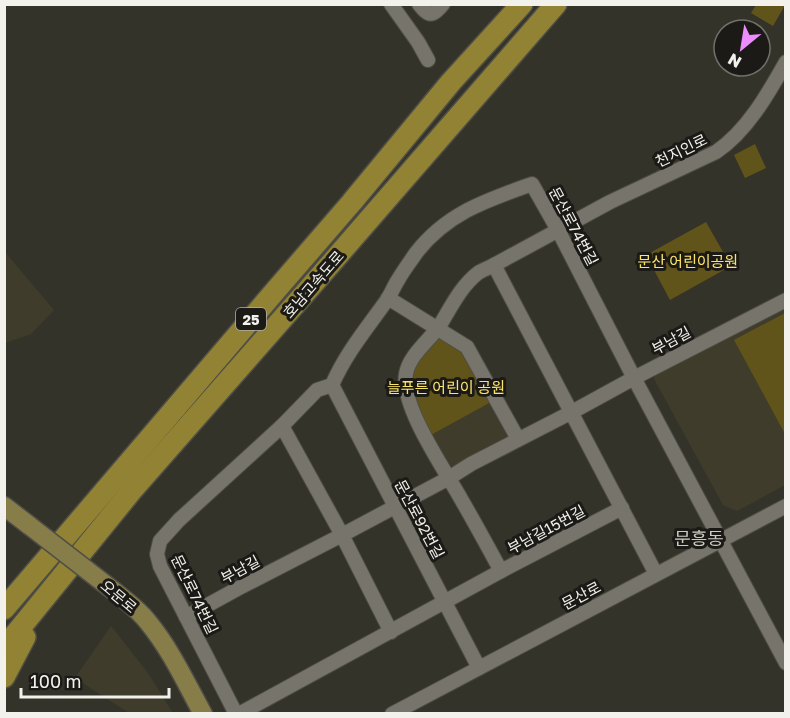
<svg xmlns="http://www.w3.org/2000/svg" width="790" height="718" viewBox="0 0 790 718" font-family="'Golos Text','Noto Sans KR',sans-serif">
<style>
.built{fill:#3f3c2c}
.green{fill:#60541a}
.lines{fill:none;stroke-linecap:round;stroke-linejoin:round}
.minor-casing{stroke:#4f4e46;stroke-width:16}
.major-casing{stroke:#4f4e46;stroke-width:21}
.highway-casing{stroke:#4f4e46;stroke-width:24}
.minor{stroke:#77756b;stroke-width:14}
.major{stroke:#877d49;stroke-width:18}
.highway{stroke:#928233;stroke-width:21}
.major-bridge-casing{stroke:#4f4e46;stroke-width:21;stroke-linecap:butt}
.major-bridge{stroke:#877d49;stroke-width:18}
.labels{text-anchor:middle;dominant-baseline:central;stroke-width:6;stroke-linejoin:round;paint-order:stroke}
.shield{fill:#1b1a16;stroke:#b2b0ab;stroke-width:1.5}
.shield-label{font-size:14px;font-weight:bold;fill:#f2f1eb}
.street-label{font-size:15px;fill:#f2f1eb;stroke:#1b1a16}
.park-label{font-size:15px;fill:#fce46b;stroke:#1b1a16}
.quarter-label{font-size:18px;fill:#ceccc1;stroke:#1b1a16}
</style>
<rect width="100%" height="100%" fill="#34332a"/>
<g class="built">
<path d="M4,251L54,310L31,334L5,343Z"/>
<path d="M785,306V485L737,511L723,505L654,379L655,373Z"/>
<path d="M493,401L510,433L508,441L456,469L448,466L431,435Z"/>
<path d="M111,626L148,673L173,713H129L75,678Z"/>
</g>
<g class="green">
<path d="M756,5V4L785,5L773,26L751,13Z"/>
<path d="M755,144L766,168L745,178L734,155Z"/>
<path d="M706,222L731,266L670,300L646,255Z"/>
<path d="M785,313L786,434H785L734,340Z"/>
<path d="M443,337L463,348L493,401L431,435L414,400L409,387L416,362L431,341Z"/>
</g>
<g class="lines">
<g class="minor-casing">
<g id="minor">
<path d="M391,4L418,42L428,60"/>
<path d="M419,4C429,17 432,17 443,4"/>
<path d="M494,265L656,574"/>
<path d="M388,298L467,347L518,439"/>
<path d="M332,385L479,668"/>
<path d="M282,426L342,535L391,632"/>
<path d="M501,571C488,547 475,523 461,499C445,470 400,406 406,374C409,355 430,340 440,325C451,307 461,286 478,273C482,270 489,268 494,265L610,202L716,152C747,131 768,94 786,62"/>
<path d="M186,617L237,589L342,535L449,478L471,464L572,412L634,378L786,300"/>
<path d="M236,714L160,566L157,554L160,541L179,520L282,426L317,390L332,385C346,353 367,328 387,300C391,294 394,286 398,280C403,271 410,262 416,253C447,213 487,200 532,184L558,230L634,378L786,663"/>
<path d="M239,714L501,571L622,508"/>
<path d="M392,714L786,506"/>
</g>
</g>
<g class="major-casing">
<g id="major">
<path d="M4,506L30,526"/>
<path d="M114,591C126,601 139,610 148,622C171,650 186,683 203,714"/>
</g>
</g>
<g class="highway-casing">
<g id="highway">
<path d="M4,609L276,290L352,202L451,82L522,4"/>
<path d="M4,648L133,489L333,261L556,4"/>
<path d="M4,677L25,637"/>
</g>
</g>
<use href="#minor" class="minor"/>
<use href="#major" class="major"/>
<use href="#highway" class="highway"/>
<g class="major-bridge-casing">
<path id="major-bridge" d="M30,526L114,591"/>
</g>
<use href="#major-bridge" class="major-bridge"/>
</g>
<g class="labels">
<rect class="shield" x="236" y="308" width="30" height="22" rx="4.5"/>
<g class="shield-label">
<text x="251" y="319">25</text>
</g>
<g class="street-label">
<text transform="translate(681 150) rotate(-26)">천지인로</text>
<text transform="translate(574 226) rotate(62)">문산로74번길</text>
<text transform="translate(313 284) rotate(-49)">호남고속도로</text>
<text transform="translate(671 340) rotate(-28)">부남길</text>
<text transform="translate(420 519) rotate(62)">문산로92번길</text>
<text transform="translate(546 529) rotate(-28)">부남길15번길</text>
<text transform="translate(240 569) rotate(-28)">부남길</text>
<text transform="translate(195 594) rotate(64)">문산로74번길</text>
<text transform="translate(581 595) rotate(-28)">문산로</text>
<text transform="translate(119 596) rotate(40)">오문로</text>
</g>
<g class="park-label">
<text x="688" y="261">문산 어린이공원</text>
<text x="446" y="387">늘푸른 어린이 공원</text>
</g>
<g class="quarter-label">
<text x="699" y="538">문흥동</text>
</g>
</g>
<rect width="790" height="718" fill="none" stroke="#f2f1eb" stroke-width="12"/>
<g transform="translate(742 48) rotate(210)"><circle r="28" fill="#1b1a16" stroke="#71706b" stroke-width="1.5"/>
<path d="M0-4.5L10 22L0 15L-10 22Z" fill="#eb8dfc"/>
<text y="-9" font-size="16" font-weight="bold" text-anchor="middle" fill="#f2f1eb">N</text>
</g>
<path d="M21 688v9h148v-9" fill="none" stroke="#f2f1eb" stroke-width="3"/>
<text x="30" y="688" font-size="18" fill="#f2f1eb" stroke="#1b1a16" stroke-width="4.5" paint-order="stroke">100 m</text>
</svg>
